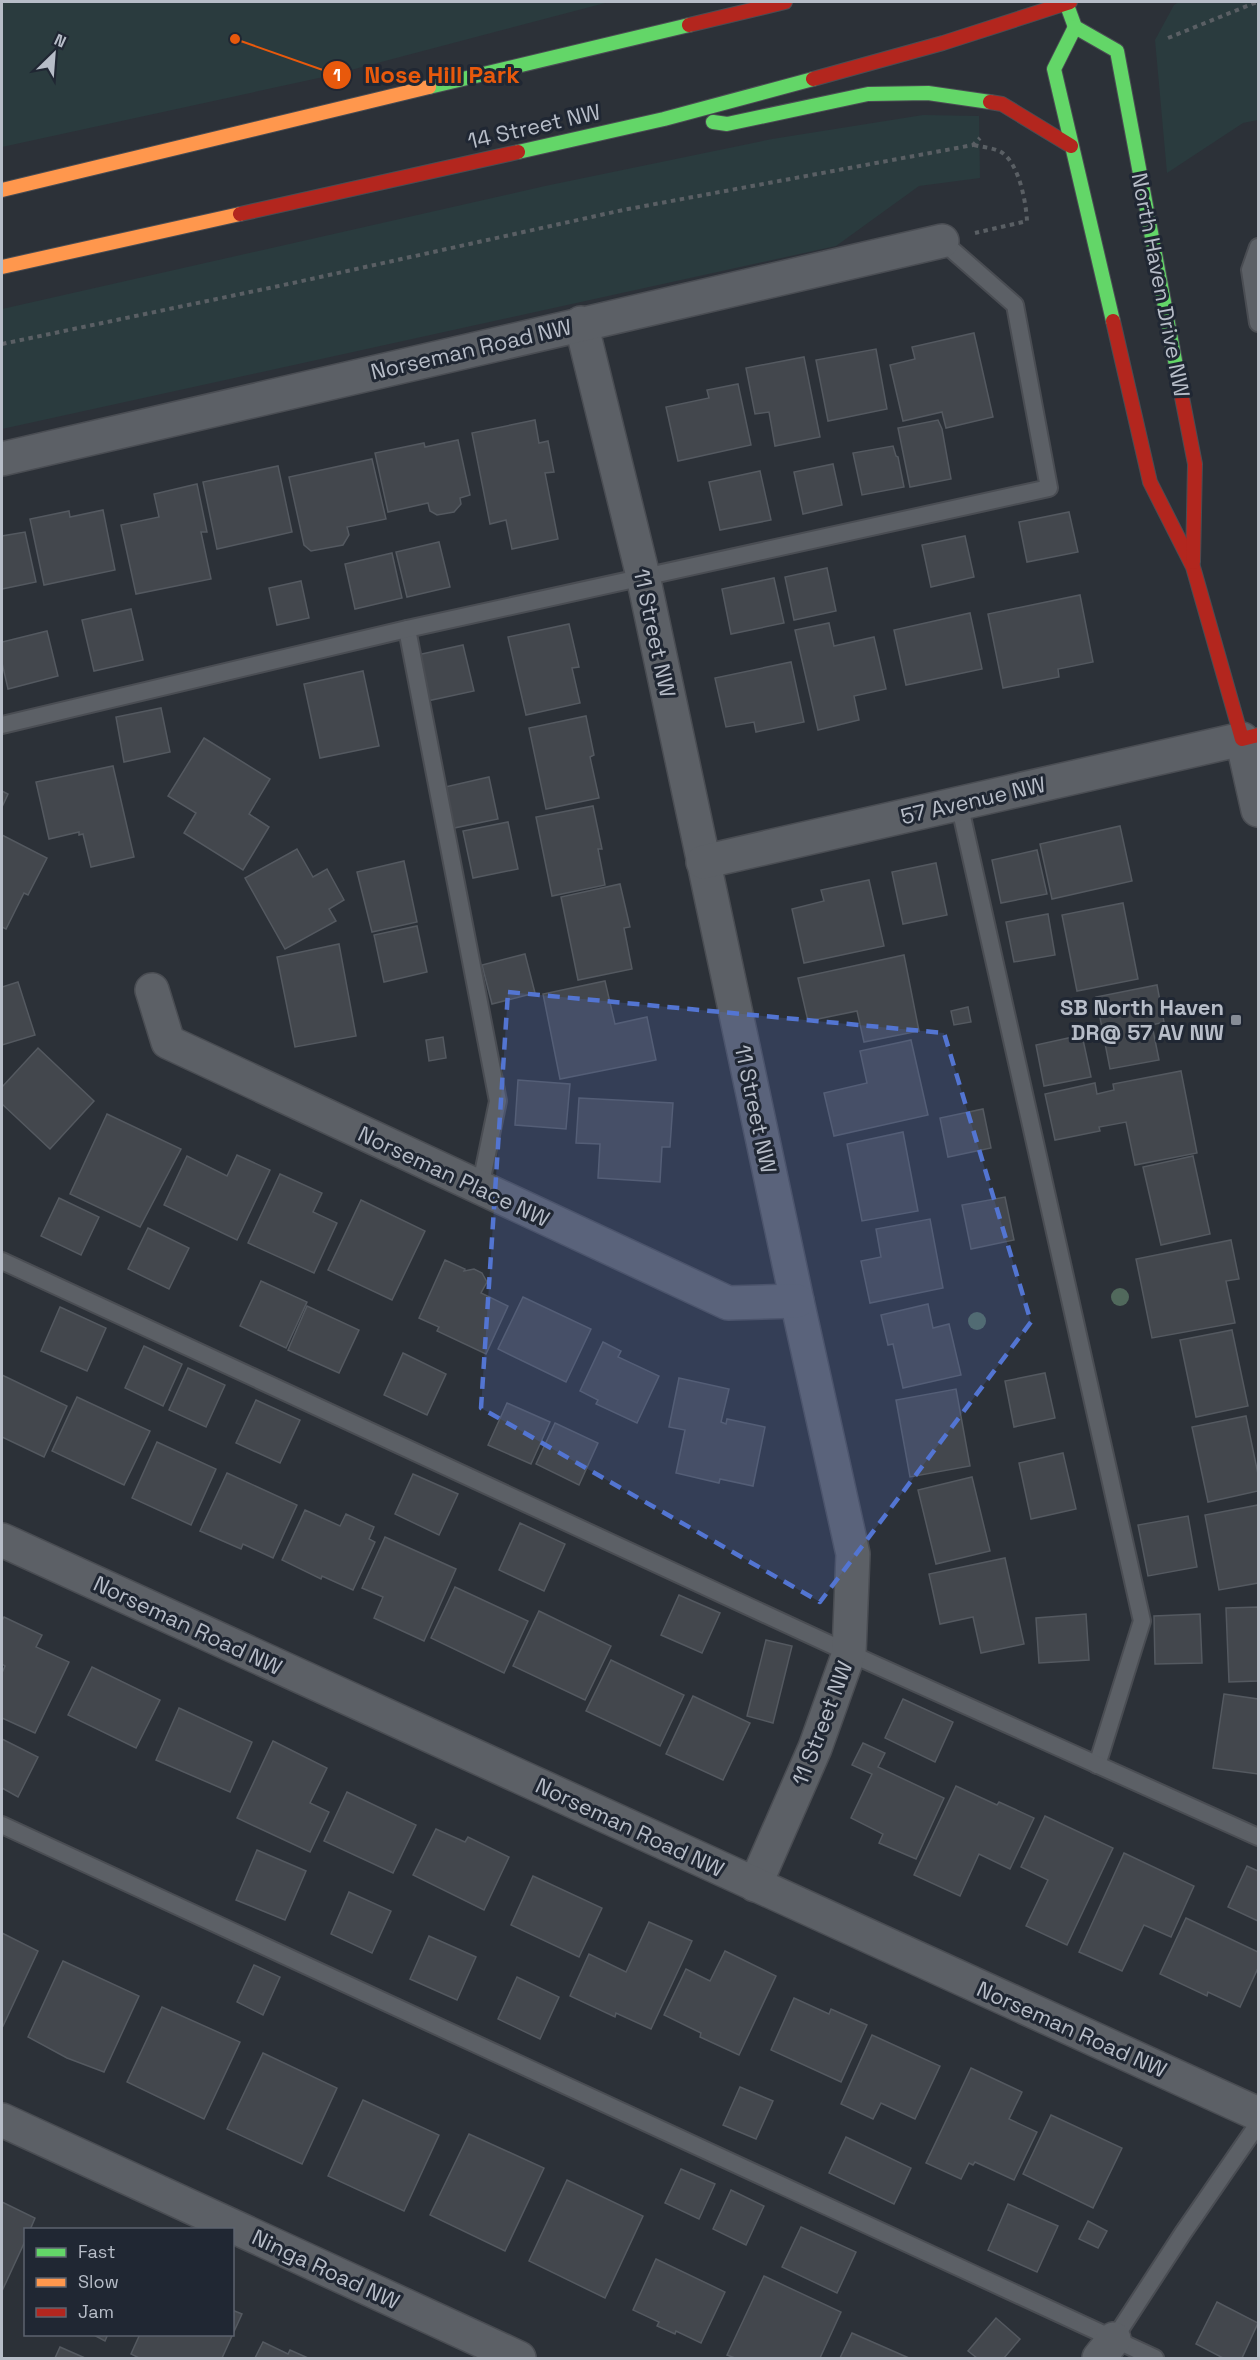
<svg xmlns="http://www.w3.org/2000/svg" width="1260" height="2360" viewBox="0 0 1260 2360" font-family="'Space Grotesk',sans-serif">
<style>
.green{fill:#2a3b3e}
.building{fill:#43474d;stroke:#545960;stroke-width:1.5}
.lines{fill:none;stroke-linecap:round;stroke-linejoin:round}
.lane-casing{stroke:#4a4d53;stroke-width:20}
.street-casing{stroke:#4a4d53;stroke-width:36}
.fast-casing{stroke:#4a4d53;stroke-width:16}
.slow-casing{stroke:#4a4d53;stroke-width:16}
.jam-casing{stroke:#4a4d53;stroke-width:16}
.path{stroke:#5a5f64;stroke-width:4;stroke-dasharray:4.5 4.5;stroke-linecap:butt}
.lane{stroke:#5c6066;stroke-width:16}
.street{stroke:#5c6066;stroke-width:33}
.fast{stroke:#63d668;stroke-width:14}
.slow{stroke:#ff974d;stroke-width:14}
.jam{stroke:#b3261e;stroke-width:14}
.tree{fill:#51695c}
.marked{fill:#5375d2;fill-opacity:0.2;stroke:#5375d2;stroke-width:4.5;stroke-dasharray:12 8;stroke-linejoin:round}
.poi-dot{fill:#868c96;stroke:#202733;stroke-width:2}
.labels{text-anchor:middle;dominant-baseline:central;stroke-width:6;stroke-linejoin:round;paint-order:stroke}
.street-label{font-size:22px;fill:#b7bdc8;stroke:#202733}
.poi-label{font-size:22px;font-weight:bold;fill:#b7bdc8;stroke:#202733;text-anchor:end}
.leader{fill:none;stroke:#e8590c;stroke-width:2}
.callout-dot{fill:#e8590c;stroke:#202733;stroke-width:2}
.mark-label{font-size:18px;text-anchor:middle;font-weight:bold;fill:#fff}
.callout-label{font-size:24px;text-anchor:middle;font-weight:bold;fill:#e8590c;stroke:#202733;stroke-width:6;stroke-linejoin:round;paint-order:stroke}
</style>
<rect width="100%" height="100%" fill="#2c3138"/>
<g class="green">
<path d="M2,2H609L328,76L2,147Z"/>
<path d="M1179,2H1258V120L1243,123L1167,173L1155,40L1174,5Z"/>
<path d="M923,115L979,116L980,178L919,186L836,246L2,429V309L545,186L772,139Z"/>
</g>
<g class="building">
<path d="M974,333L993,417L946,428L942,412L903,421L890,365L915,359L912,347Z"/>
<path d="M876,349L887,409L828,421L816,360Z"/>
<path d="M804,357L820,437L775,446L769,412L755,414L746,368Z"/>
<path d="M738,384L751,445L678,461L666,407L709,398L707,390Z"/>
<path d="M535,420L539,443L548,441L554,472L545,473L558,539L512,549L506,520L490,524L472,433Z"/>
<path d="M938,420L942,429L951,479L910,487L898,428Z"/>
<path d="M458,440L470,495L460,498L461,504L454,512L437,515L430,511L428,503L388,512L375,453L424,443L425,447Z"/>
<path d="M893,446L896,456L898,457L904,487L862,495L853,453Z"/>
<path d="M372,459L386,519L347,527L349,535L343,545L311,551L304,545L289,477Z"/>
<path d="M833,464L842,505L803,514L794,472Z"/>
<path d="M278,466L292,532L217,549L203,482Z"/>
<path d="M760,471L771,520L720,530L709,482Z"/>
<path d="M197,484L207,532H201L211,579L136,594L121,525L159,517L154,494Z"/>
<path d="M103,510L115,570L44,585L30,519L69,511L70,517Z"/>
<path d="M1069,512L1078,552L1027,562L1019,522Z"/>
<path d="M25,532L36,582L2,589V536Z"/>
<path d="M965,536L974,577L931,587L922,545Z"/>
<path d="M439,542L450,587L407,597L396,552Z"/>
<path d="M392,553L402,598L355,609L345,564Z"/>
<path d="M827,568L836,611L794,620L785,577Z"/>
<path d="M774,578L784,623L731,634L722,589Z"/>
<path d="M301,581L309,618L277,625L269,588Z"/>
<path d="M1080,595L1093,662L1058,669L1059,677L1003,688L988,614Z"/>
<path d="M131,609L143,660L94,671L82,620Z"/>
<path d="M970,613L982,669L906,685L894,630Z"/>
<path d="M829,623L834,646L874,637L886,689L854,696L859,720L818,730L795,630Z"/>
<path d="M569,624L579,667L572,668L580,703L526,715L508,637Z"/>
<path d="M47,631L58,676L8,689L2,663V642Z"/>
<path d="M463,645L474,691L427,701L417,655Z"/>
<path d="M791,662L804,722L756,732L754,722L726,727L715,678Z"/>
<path d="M363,671L379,746L320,758L304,684Z"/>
<path d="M161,708L170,752L124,762L116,717Z"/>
<path d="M586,716L594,755L590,757L599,798L546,809L529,728Z"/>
<path d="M204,738L270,779L249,814L269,827L243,870L184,833L196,813L168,796Z"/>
<path d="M113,766L134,857L91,867L83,834L79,835V832L49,839L36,782Z"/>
<path d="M489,777L498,819L454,828L445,787Z"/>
<path d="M2,791L8,794L2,807Z"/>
<path d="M593,806L602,849H598L605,885L552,896L536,817Z"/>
<path d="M508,822L518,869L473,878L463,831Z"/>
<path d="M1120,826L1132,881L1052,899L1040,844Z"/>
<path d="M2,835L47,858L28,895L24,893L6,929L2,927Z"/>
<path d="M297,849L313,877L327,869L344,900L329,909L336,921L285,949L245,878Z"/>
<path d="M1037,850L1047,894L1001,903L992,860Z"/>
<path d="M404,861L417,922L372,932L357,872Z"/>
<path d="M936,863L947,915L903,924L892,872Z"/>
<path d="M869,880L884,946L804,963L792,909L824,901L821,890Z"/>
<path d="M620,884L630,927L624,928L632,969L578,980L561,897Z"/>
<path d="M1123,903L1138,979L1077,991L1062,915Z"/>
<path d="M1048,914L1055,955L1014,962L1006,922Z"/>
<path d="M417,926L427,972L384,982L374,935Z"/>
<path d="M339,944L356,1036L295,1047L277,957Z"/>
<path d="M525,954L535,993L492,1004L482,965Z"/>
<path d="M904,955L919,1031L864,1042L857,1011L808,1021L798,978Z"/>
<path d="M605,981L615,1024L647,1017L656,1060L560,1079L543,994Z"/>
<path d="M18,982L35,1035L2,1045V987Z"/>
<path d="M1157,985L1164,1022L1152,1025L1159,1060L1110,1069L1096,997Z"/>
<path d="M968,1007L971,1022L954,1025L951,1011Z"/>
<path d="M1082,1035L1091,1077L1044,1086L1036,1045Z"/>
<path d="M443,1037L446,1058L429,1061L426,1040Z"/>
<path d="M911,1040L928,1115L834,1136L824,1093L867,1083L860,1051Z"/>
<path d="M38,1048L94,1101L50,1149L2,1104V1087Z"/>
<path d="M1181,1071L1197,1153L1135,1165L1126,1122L1099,1127L1100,1131L1055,1140L1045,1094L1095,1083L1097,1094L1114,1090L1113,1084Z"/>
<path d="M518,1080L570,1084L566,1129L515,1125Z"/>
<path d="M579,1098L673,1103L670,1147H662L660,1182L598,1178L600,1144L576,1143Z"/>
<path d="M983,1109L991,1148L948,1157L940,1118Z"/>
<path d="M107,1114L181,1149L140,1227L70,1194Z"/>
<path d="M903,1132L918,1211L862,1221L847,1144Z"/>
<path d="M237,1155L270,1170L237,1240L164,1205L187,1156L227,1176Z"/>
<path d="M1193,1156L1210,1234L1161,1245L1143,1167Z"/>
<path d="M280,1174L322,1193L313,1212L337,1223L314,1273L248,1243Z"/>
<path d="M1005,1197L1014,1240L971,1249L962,1205Z"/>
<path d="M59,1198L99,1217L81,1255L41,1236Z"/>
<path d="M361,1200L425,1231L392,1300L328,1270Z"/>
<path d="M930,1219L943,1288L870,1303L861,1261L881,1257L876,1229Z"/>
<path d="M148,1228L189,1248L169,1289L128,1269Z"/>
<path d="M1231,1240L1239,1279L1226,1281L1235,1323L1152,1338L1136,1259Z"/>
<path d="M445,1260L465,1269L464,1271L474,1269L482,1273L487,1282L481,1293L508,1306L486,1354L437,1331L439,1327L419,1318Z"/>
<path d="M261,1281L307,1302L286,1348L240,1326Z"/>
<path d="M523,1297L591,1329L566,1382L498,1349Z"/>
<path d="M928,1304L933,1328L949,1324L961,1375L903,1388L893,1344L888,1345L881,1315Z"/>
<path d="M307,1306L359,1330L339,1373L288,1350Z"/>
<path d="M60,1307L106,1328L87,1371L41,1351Z"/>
<path d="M1232,1330L1248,1406L1196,1417L1180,1340Z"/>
<path d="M603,1342L621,1351L618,1357L659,1376L637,1423L596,1404L598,1400L580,1391Z"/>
<path d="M144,1346L182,1364L163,1406L125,1388Z"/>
<path d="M403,1353L446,1374L427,1415L384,1395Z"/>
<path d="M188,1368L225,1385L206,1427L169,1410Z"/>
<path d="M1045,1373L1055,1418L1014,1427L1005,1381Z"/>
<path d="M2,1375L67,1406L44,1457L2,1437Z"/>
<path d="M679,1378L729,1389L721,1422L726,1424L727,1419L765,1427L753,1486L720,1479L719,1483L676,1473L685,1430L669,1427Z"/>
<path d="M956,1389L970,1466L910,1477L896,1400Z"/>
<path d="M77,1397L150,1431L124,1485L52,1451Z"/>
<path d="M256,1400L300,1420L280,1463L236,1443Z"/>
<path d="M507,1403L550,1422L531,1464L488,1445Z"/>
<path d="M1246,1416L1258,1474V1491L1208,1502L1192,1427Z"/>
<path d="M555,1423L598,1443L579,1485L536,1464Z"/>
<path d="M157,1442L216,1469L191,1525L132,1498Z"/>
<path d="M1063,1453L1076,1509L1031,1519L1019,1463Z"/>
<path d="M227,1473L297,1505L273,1558L243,1544L241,1549L200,1531Z"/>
<path d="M413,1474L458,1494L439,1535L395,1514Z"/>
<path d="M972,1477L990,1551L936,1564L918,1490Z"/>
<path d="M1258,1505V1583L1219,1590L1205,1515Z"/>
<path d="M305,1510L340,1526L346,1514L374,1527L369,1539L375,1542L353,1590L322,1576L321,1579L282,1560Z"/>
<path d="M1188,1516L1197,1567L1148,1576L1138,1525Z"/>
<path d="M520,1523L565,1544L544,1591L499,1570Z"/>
<path d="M385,1537L456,1569L424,1641L374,1618L383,1597L362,1588Z"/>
<path d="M1005,1558L1024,1644L981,1653L973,1617L940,1624L929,1574Z"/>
<path d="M455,1587L528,1621L504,1673L431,1638Z"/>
<path d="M679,1595L720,1613L702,1653L661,1635Z"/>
<path d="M1258,1607V1681L1229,1682L1226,1608Z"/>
<path d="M539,1611L611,1646L585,1700L513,1666Z"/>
<path d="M1086,1614L1089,1660L1039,1663L1036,1618Z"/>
<path d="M1200,1614L1202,1663L1155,1664L1154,1616Z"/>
<path d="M4,1617L42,1635L36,1647L69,1662L35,1733L2,1718V1673L5,1666L2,1664V1621Z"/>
<path d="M766,1640L792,1646L773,1723L747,1716Z"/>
<path d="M611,1660L684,1695L660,1746L586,1711Z"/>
<path d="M92,1667L160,1700L136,1748L68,1715Z"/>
<path d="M1224,1694L1258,1699V1774L1213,1768Z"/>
<path d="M693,1696L750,1723L723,1780L666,1754Z"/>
<path d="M903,1699L953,1722L935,1762L885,1738Z"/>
<path d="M179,1708L252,1742L230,1792L156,1760Z"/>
<path d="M2,1739L38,1757L18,1797L2,1788Z"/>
<path d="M273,1741L327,1768L310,1803L329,1812L310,1852L237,1818Z"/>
<path d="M863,1743L885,1753L878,1767L944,1798L916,1859L879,1843L883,1834L851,1818L872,1774L852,1765Z"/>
<path d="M956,1786L997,1805L999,1802L1034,1818L1010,1869L979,1854L960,1896L914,1875Z"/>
<path d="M347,1792L416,1825L393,1873L324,1841Z"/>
<path d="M1045,1816L1113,1848L1067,1945L1026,1926L1048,1880L1021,1867Z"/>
<path d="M436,1829L465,1842L468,1837L509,1857L484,1910L413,1875Z"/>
<path d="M257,1850L306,1871L285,1920L236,1900Z"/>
<path d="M1124,1853L1194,1886L1171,1937L1144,1925L1122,1971L1079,1952Z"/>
<path d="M1247,1866L1258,1871V1921L1228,1907Z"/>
<path d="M533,1876L602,1908L579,1957L511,1925Z"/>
<path d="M349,1892L391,1911L372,1953L331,1934Z"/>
<path d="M1186,1918L1258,1952V1968L1240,2007L1208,1992L1207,1996L1160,1974Z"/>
<path d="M649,1922L692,1941L651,2029L616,2013L615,2017L570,1996L589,1954L626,1972Z"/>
<path d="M2,1933L38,1951L3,2026L2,2025Z"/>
<path d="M429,1936L476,1957L457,2000L410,1979Z"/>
<path d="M725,1951L776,1976L739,2055L700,2037L701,2033L664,2015L686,1969L710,1981Z"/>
<path d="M63,1961L139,1996L104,2072L67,2058L28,2037Z"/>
<path d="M254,1965L280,1977L263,2015L237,2002Z"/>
<path d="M517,1977L559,1997L540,2039L498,2019Z"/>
<path d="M794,1998L829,2014L831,2009L867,2025L841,2082L771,2050Z"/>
<path d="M162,2007L240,2042L204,2119L127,2082Z"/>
<path d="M872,2035L940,2066L915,2119L881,2103L873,2119L841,2104Z"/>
<path d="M263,2053L337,2088L302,2164L227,2129Z"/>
<path d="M971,2068L1022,2092L1009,2119L1037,2132L1014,2180L975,2162L973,2165L969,2163L961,2179L926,2163Z"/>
<path d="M740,2087L773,2101L756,2139L723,2125Z"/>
<path d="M363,2100L439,2135L404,2211L328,2176Z"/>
<path d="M1051,2115L1122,2148L1093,2208L1023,2174Z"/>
<path d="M469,2134L544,2168L505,2251L430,2215Z"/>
<path d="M846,2137L911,2168L894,2204L829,2173Z"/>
<path d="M681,2169L715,2184L699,2219L665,2203Z"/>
<path d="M567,2180L643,2216L605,2298L529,2261Z"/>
<path d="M731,2190L764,2206L746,2245L713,2229Z"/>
<path d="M2,2202L35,2218L30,2230H26V2239L2,2291Z"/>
<path d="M1008,2204L1058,2226L1037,2272L988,2250Z"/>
<path d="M1088,2221L1107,2231L1098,2248L1079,2239Z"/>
<path d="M801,2227L856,2252L837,2293L782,2267Z"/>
<path d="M656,2259L725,2292L701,2343L676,2331L675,2334L657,2326L659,2322L633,2310Z"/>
<path d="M764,2276L841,2312L820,2358H735L727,2355Z"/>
<path d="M1217,2302L1258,2323L1242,2358H1223L1196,2344Z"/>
<path d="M232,2310L242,2314L222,2358H139L131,2354L140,2334H232Z"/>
<path d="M996,2318L1020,2339L1004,2358H977L968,2351Z"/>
<path d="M852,2333L909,2358H840Z"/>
<path d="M92,2334H108L105,2341Z"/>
<path d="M263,2342L288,2354L290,2350L308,2358H255Z"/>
<path d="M60,2347L85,2358H55Z"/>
</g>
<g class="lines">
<g class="lane-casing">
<g id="lane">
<path d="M1258,247L1250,270L1258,323"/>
<path d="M407,629L498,1101L480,1188"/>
<path d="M2,725L407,629L1049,488L1015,305L942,241"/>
<path d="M959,803L1142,1621L1097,1765"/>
<path d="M2,1261L849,1653L1258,1837"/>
<path d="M2,1825L1155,2358"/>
<path d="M1114,2339L1183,2233L1258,2124"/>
</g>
</g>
<g class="street-casing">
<g id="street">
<path d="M581,323L643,576L797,1301L853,1554L849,1653L815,1748L755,1885"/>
<path d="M2,459L942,241"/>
<path d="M703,862L1242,739L1258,810"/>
<path d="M152,990L168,1042L728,1303L797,1301"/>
<path d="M2,1540L1258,2114"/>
<path d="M2,2120L519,2358"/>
<path d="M1099,2358L1114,2339"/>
</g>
</g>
<g class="fast-casing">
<g id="fast">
<path d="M1068,8L1075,27L1117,51L1180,387"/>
<path d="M1075,27L1054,69L1113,321"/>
<path d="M429,87L689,25"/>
<path d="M713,122L727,124L868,94L928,93L990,102"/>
<path d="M518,152L664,119L813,79"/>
</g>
</g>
<g class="slow-casing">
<g id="slow">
<path d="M2,190L429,87"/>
<path d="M2,267L240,214"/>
</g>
</g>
<g class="jam-casing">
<g id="jam">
<path d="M689,25L785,2"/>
<path d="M813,79L943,43L1070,2"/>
<path d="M990,102L1002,104L1071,146"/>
<path d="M240,214L518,152"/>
<path d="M1113,321L1150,482L1193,567L1242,739L1258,735"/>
<path d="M1180,387L1195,464L1193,562"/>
</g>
</g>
<g class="path">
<path d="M1168,38L1257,2"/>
<path d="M974,145C982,147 994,148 1001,152C1019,163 1026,202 1027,221L975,233"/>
<path d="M2,344L293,283L623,210L973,145L980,138"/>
</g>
<use href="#lane" class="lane"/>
<use href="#street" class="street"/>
<use href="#fast" class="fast"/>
<use href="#slow" class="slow"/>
<use href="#jam" class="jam"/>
</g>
<g class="tree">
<circle cx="1120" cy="1297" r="9"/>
<circle cx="977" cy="1321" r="9"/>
</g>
<path class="marked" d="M508,992L944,1033L1031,1322L820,1602L481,1408Z"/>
<rect class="poi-dot" x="1230" y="1014" width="12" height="12" rx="3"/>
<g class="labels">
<g class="street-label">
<text transform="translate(534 126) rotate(-13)">14 Street NW</text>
<text transform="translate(1161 285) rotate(79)">North Haven Drive NW</text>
<text transform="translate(471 349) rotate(-13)">Norseman Road NW</text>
<text transform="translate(655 633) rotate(78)">11 Street NW</text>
<text transform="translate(973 800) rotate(-13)">57 Avenue NW</text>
<text transform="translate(756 1109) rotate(78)">11 Street NW</text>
<text transform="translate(454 1176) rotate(25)">Norseman Place NW</text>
<text transform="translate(188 1625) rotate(25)">Norseman Road NW</text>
<text transform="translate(822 1723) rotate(-69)">11 Street NW</text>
<text transform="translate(630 1827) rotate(25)">Norseman Road NW</text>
<text transform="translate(1072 2029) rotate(24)">Norseman Road NW</text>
<text transform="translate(326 2269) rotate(25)">Ninga Road NW</text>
</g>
<g class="poi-label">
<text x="1224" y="1007">SB North Haven<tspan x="1224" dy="25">DR@ 57 AV NW</tspan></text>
</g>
</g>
<path class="leader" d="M235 39L337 75"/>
<g class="callout-dot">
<circle cx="235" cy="39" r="6"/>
<circle cx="337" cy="75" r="15"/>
</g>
<g class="mark-label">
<text x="337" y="81">1</text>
</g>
<g class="callout-label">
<text x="442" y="83">Nose Hill Park</text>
</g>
<rect width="1260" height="2360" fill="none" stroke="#b7bdc8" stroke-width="6"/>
<rect x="24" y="2228" width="210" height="108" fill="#202733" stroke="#5c636f" stroke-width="1.5"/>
<rect x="36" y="2248" width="30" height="9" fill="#63d668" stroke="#5c636f" stroke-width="1.5"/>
<text x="78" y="2258" font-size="18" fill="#b7bdc8">Fast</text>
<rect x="36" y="2278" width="30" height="9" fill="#ff974d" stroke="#5c636f" stroke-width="1.5"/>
<text x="78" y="2288" font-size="18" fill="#b7bdc8">Slow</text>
<rect x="36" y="2308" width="30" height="9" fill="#b3261e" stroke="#5c636f" stroke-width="1.5"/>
<text x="78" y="2318" font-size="18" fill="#b7bdc8">Jam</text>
<g transform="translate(54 54) rotate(25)" stroke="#202733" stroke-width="4.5" paint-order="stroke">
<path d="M0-4.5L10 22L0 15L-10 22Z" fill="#b7bdc8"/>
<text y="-9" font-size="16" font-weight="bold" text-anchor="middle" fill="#b7bdc8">N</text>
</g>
</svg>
